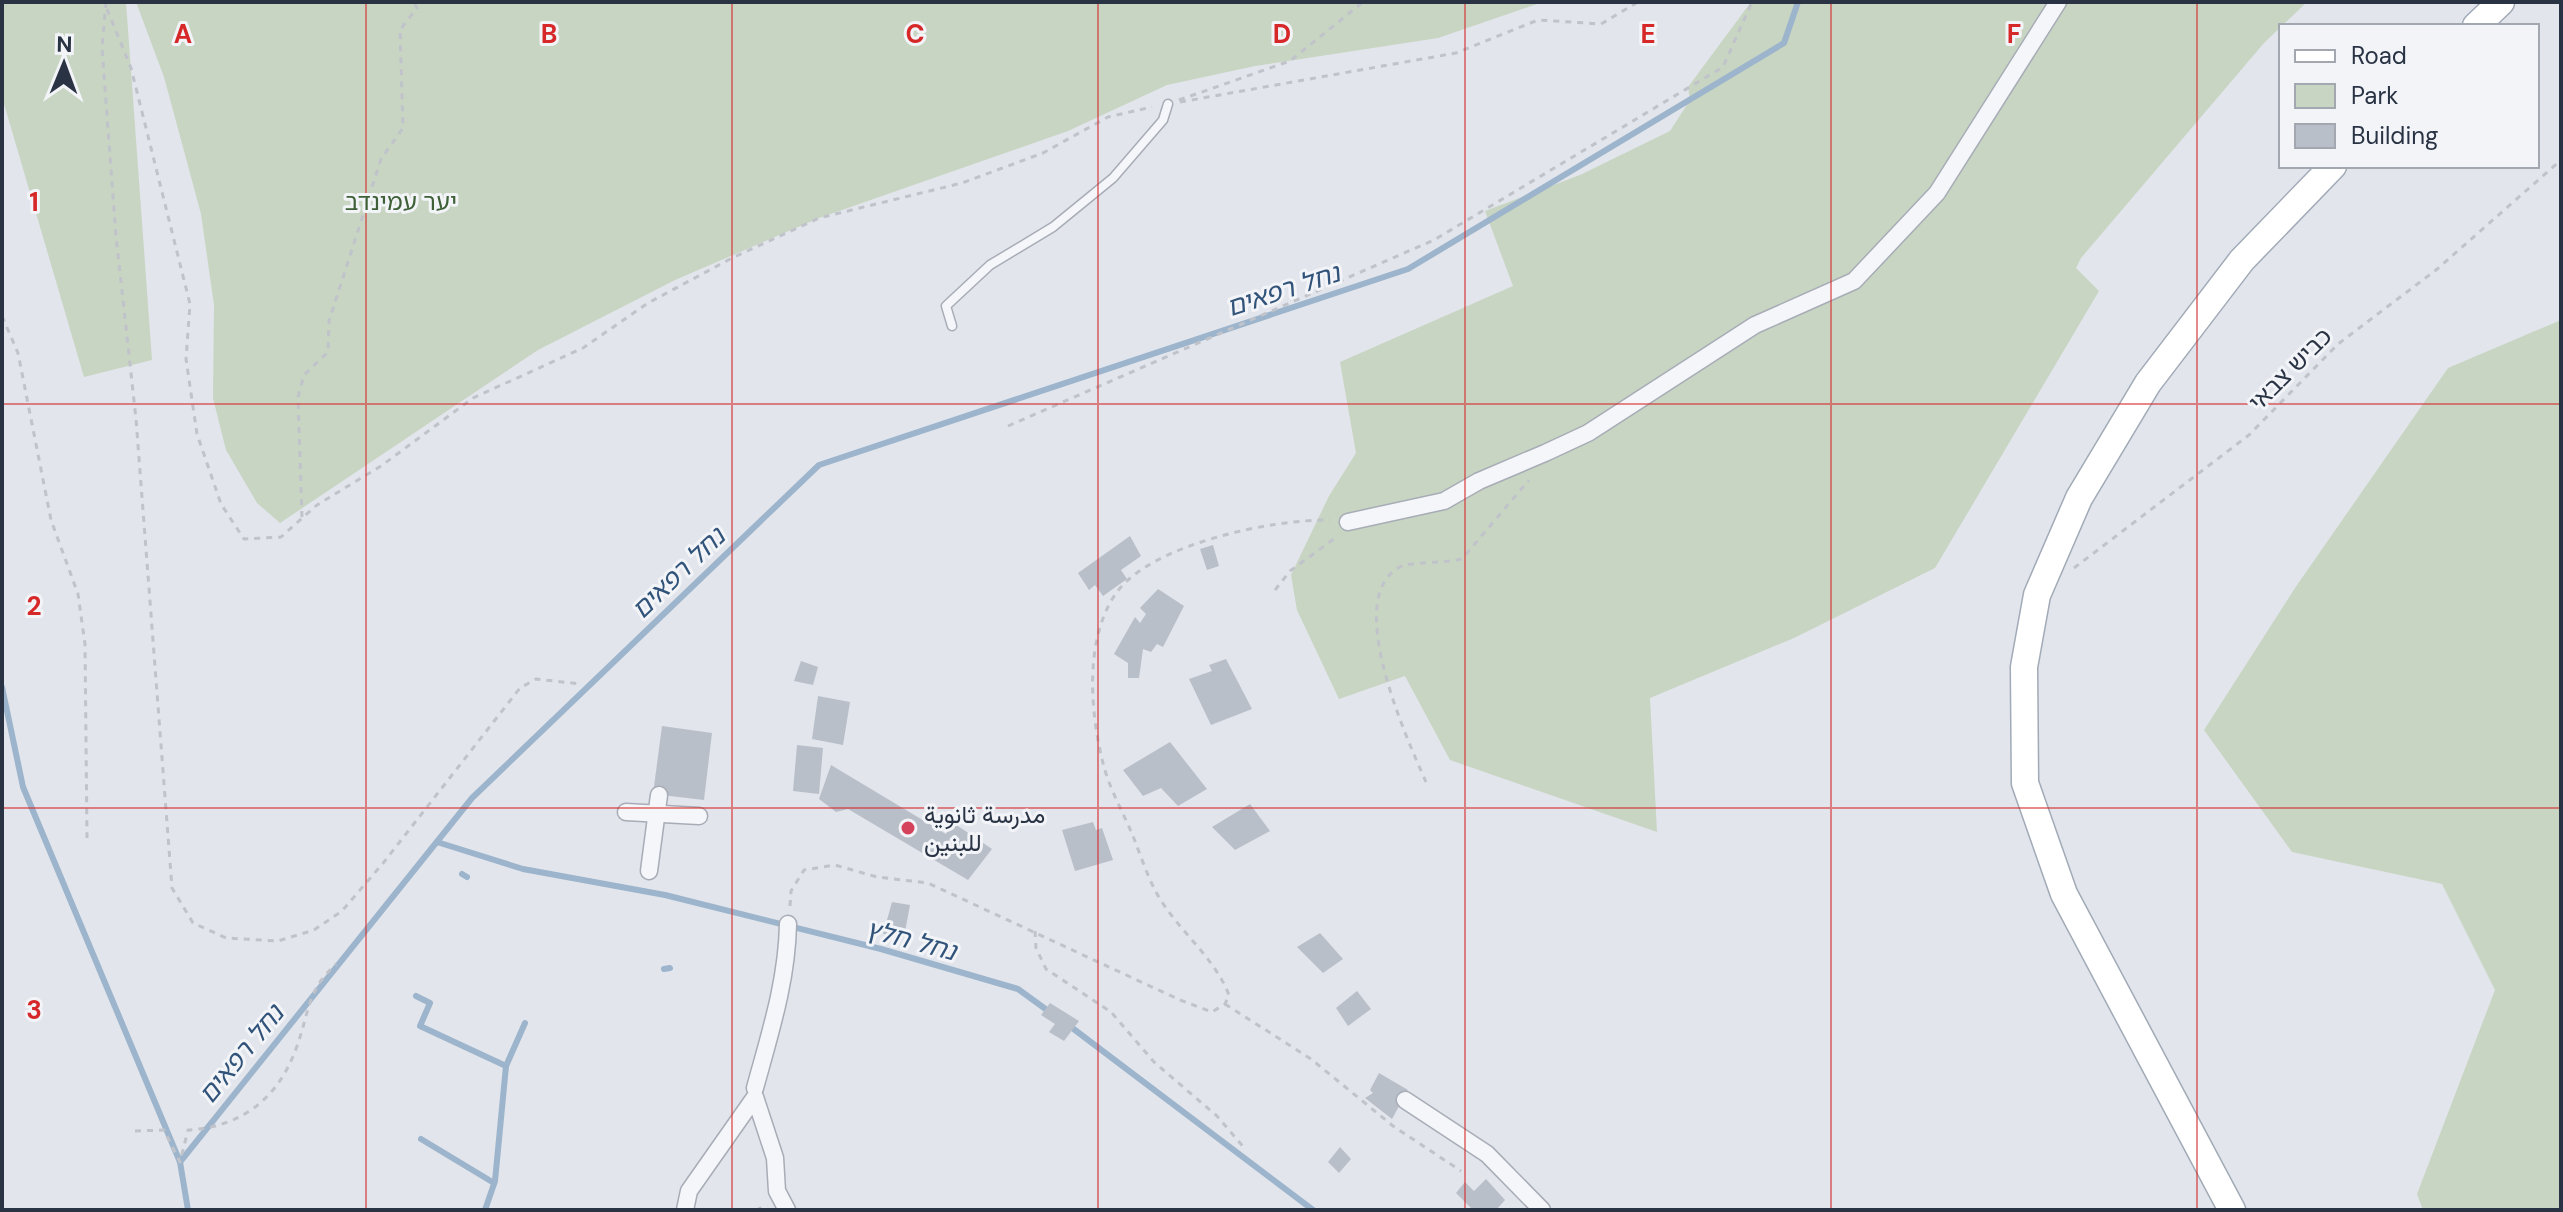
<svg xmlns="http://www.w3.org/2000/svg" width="2563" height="1212" viewBox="0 0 2563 1212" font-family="'DM Sans',Vazirmatn,'Noto Sans Hebrew',sans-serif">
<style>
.green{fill:#c8d5c3}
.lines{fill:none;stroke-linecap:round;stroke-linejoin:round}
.stream{stroke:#9cb4cc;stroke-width:6}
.building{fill:#b9bfc9}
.lane-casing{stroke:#a7acb6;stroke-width:11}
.street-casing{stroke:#a7acb6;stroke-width:19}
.primary-casing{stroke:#a1aab7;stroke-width:29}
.path{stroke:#c0c3ca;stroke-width:3;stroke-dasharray:6 6;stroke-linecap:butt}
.lane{stroke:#f5f6f9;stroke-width:8}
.street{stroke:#f5f6f9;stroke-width:16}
.primary{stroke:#fff;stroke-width:26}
.grid{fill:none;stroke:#d62828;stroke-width:2;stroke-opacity:0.55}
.poi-dot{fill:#d4435b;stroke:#f2f4f8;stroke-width:3}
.labels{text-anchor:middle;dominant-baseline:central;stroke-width:6;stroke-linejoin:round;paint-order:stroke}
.park-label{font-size:24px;fill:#3e6036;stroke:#f2f4f8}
.street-label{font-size:24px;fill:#293344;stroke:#f2f4f8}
.poi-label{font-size:24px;fill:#293344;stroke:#f2f4f8;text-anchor:start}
.water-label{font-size:26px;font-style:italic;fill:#315379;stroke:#f2f4f8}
.grid-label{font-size:26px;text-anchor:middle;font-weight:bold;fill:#d62828;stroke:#f2f4f8;stroke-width:6;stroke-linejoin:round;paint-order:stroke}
</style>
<rect width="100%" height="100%" fill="#e2e5eb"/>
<g class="green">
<path d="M2,2H126L152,360L84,377L2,97Z"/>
<path d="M136,2H1543L1438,38L1255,66L1167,85L1068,131L819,218L675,280L538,350L280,523L257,503L226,450L213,398L214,305L201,214L164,77Z"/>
<path d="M1751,2H2307L2264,43L2081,258L2076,268L2099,291L1935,568L1794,638L1650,698L1657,832L1450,760L1405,676L1339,699L1297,610L1291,575L1329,496L1356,453L1340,362L1513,286L1485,211L1580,175L1670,131L1690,100L1688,87Z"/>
<path d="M2561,320V1210H2423L2417,1194L2495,990L2442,884L2292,852L2204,730L2295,588L2448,368Z"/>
</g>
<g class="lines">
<g class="stream">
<path d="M2,687L23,787L180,1162L472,798L819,465L1408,269L1784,43L1798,2"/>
<path d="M437,842L523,869L665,895L881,949L1018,989L1051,1013"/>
<path d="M462,874L467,877"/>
<path d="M664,969L670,968"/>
<path d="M416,996L430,1003L420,1026L506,1066"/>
<path d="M1067,1024L1313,1210"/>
<path d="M421,1139L494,1183"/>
<path d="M180,1162L188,1210"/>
<path d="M485,1210L495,1181L506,1066L525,1023"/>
</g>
</g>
<g class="building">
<path d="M1130,536L1141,556L1121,570L1127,579L1103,596L1095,585L1089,590L1078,573Z"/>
<path d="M1213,545L1219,566L1207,570L1200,549Z"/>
<path d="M1158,589L1184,606L1163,647L1157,644L1151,652L1143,649L1139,678H1128V663L1114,654L1135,617L1140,623L1146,614L1140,608Z"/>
<path d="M1226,659L1252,709L1211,725L1189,679L1212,671L1209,665Z"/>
<path d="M801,661L818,667L813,685L794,681Z"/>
<path d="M818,696L850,702L843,745L812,739Z"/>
<path d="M662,726L712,733L704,800L653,794Z"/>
<path d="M1170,742L1207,789L1178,806L1161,788L1143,796L1123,770Z"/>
<path d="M797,745L823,748L819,794L793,791Z"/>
<path d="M831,765L946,834L952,822L992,849L968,880L848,809L836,812L819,799Z"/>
<path d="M1250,804L1270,831L1235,850L1212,827Z"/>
<path d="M1093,822L1096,830L1102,828L1113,860L1075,871L1062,830Z"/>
<path d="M892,902L910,905L904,937L883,934Z"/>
<path d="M1320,933L1343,959L1323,973L1297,947Z"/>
<path d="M1357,991L1371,1009L1348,1026L1336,1008Z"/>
<path d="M1050,1003L1079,1021L1064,1041L1049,1032L1055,1024L1041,1015Z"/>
<path d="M1379,1073L1408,1090L1392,1119L1365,1098L1373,1093L1370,1090Z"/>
<path d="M1340,1147L1351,1159L1339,1173L1328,1162Z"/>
<path d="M1486,1179L1505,1200L1496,1210H1473L1456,1193L1465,1182L1474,1191Z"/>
</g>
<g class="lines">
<g class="lane-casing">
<path id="lane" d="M952,326L946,306L990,265L1053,227L1113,178L1163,120L1168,104"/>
</g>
<g class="street-casing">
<g id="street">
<path d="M1348,522L1444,501L1479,481L1545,453L1588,433L1755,325L1854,281L1937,193L2058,2"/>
<path d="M626,812L699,816"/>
<path d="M649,871L659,795"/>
<path d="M755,1088C770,1033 787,981 788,924"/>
<path d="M1405,1100L1487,1154L1542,1210"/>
<path d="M685,1210L689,1191L755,1097L775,1158L777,1191L787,1210"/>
</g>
</g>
<g class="primary-casing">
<g id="primary">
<path d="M2476,26L2501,2"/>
<path d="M2232,1210L2064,894L2025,783L2024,667L2037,595L2079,498L2148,383L2242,260L2333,166"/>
</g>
</g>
<g class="path">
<path d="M106,2L102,48L116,236L136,419L172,888L193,923L226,938L278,941L314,930L342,911L384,862L520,688L536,679L581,684"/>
<path d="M107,9L131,68L190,304L186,359L197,434L221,504L244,539L281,537L317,505L381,466L473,398L583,348L648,303L732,258L819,218L962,183L1043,153L1108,117L1152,107"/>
<path d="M1179,100L1290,61L1363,2"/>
<path d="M1180,102L1456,53L1538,20L1601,24L1638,2"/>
<path d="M2,316L18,353L51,520L78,594L85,644L87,838"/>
<path d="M1008,426L1434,240L1723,67L1752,2"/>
<path d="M302,517L298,397L304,375L328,352L329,321L381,159L403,128L400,30L417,8L414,2"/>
<path d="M2074,568L2249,435L2338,344L2436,270L2561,160"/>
<path d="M1275,590L1290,571L1338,536"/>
<path d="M1426,782C1408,741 1340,594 1402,566C1412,562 1446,563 1462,559L1529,480"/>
<path d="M790,906L791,891L804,870L835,865L877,877L928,883L1180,1000L1212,1012L1225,1004L1229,995C1214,956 1176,929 1156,892C1147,875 1140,854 1133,836C1123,812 1109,788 1103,763C1090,712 1084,637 1117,592C1152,544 1273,519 1330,520"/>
<path d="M1035,931L1036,948L1046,969L1111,1012L1154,1062L1217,1116L1246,1150"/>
<path d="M1225,1004L1311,1059L1393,1126L1461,1171"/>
<path d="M135,1131L164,1130L180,1162L188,1130C242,1127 279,1098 297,1046C310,1010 306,992 336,964"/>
<path d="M756,1210L767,1205"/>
</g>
<use href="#lane" class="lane"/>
<use href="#street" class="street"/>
<use href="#primary" class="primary"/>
</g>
<path class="grid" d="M366,2V1210M732,2V1210M1098,2V1210M1465,2V1210M1831,2V1210M2197,2V1210M2,404H2561M2,808H2561"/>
<circle class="poi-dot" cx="908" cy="828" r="8"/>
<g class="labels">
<g class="park-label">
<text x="401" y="201">יער עמינדב</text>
</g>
<g class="street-label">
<text transform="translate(2290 369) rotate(-45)">כביש צבאי</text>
</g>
<g class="poi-label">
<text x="924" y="814">مدرسة ثانوية<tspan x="924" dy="28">للبنين</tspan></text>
</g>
<g class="water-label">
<text transform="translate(1283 290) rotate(-18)">נחל רפאים</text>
<text transform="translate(678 573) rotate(-44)">נחל רפאים</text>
<text transform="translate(911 940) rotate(15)">נחל חלץ</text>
<text transform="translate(241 1054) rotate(-51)">נחל רפאים</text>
</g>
</g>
<g class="grid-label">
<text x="183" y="43">A</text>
<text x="549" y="43">B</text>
<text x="915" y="43">C</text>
<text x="1282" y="43">D</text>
<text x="1648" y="43">E</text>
<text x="2014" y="43">F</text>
<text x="34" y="211">1</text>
<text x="34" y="615">2</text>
<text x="34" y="1019">3</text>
</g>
<rect width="2563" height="1212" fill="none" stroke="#293344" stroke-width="8"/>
<rect x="2279" y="24" width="260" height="144" fill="#f2f4f8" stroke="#a2a7b0" stroke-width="2"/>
<rect x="2295" y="50" width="40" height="12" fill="#ffffff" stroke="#a2a7b0" stroke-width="2"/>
<text x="2351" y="64" font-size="24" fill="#293344">Road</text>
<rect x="2295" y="84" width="40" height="24" fill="#c8d5c3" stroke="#a2a7b0" stroke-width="2"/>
<text x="2351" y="104" font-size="24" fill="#293344">Park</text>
<rect x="2295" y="124" width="40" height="24" fill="#b9bfc9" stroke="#a2a7b0" stroke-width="2"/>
<text x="2351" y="144" font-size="24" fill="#293344">Building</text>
<g transform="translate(64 64) rotate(1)" stroke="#f2f4f8" stroke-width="6" paint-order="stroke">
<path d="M0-6L14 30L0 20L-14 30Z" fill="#293344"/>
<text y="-12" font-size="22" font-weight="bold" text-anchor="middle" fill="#293344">N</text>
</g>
</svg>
